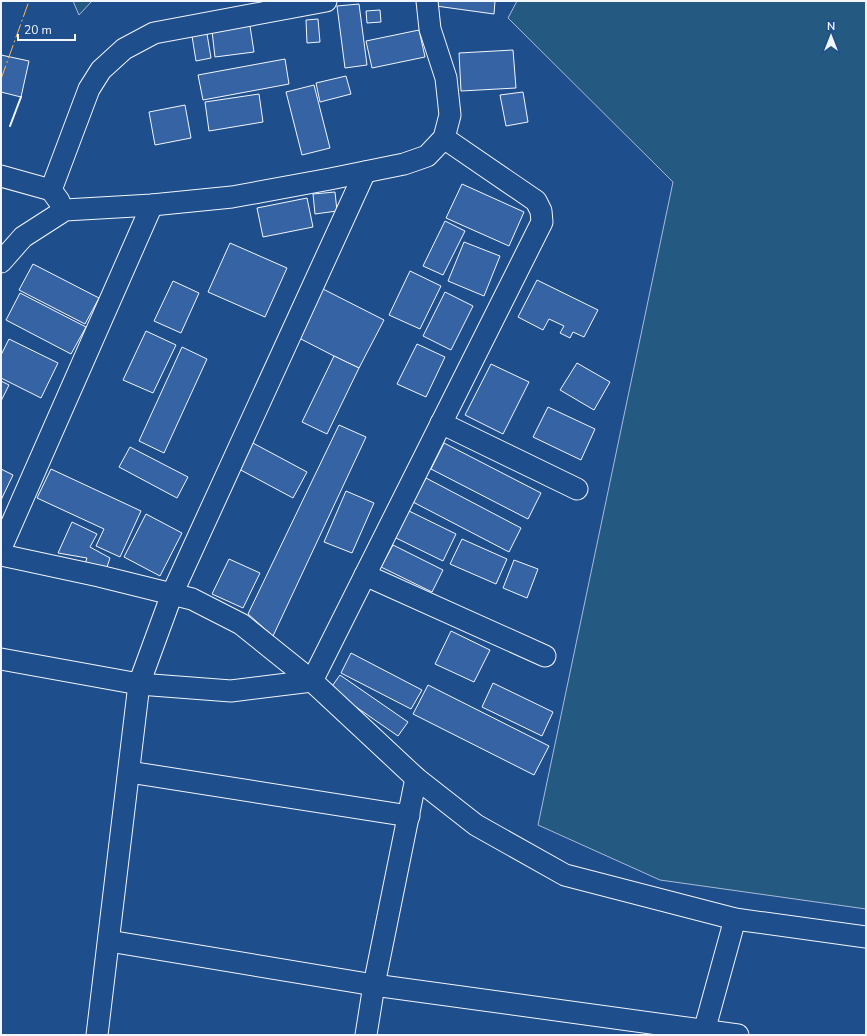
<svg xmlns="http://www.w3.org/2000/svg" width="867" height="1036" viewBox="0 0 867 1036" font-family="'Nunito Sans',sans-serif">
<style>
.green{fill:#245a82;stroke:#a8bbd7}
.building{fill:#3563a3;stroke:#f2f6ff}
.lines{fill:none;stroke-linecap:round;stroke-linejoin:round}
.minor-casing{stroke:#f2f6ff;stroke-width:23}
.minor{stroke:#1f4e8c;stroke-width:21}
.wall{stroke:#f2f6ff;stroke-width:2}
.power{stroke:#ffb74d;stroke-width:1;stroke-dasharray:14 3 2 3;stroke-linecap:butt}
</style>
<rect width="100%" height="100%" fill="#1f4e8c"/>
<g class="green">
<path d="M73,1H92L79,15Z"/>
<path d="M517,1H866V909L660,880L538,825L673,182L508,18Z"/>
</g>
<g class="building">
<path d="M436,1H495L494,14L436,6Z"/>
<path d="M359,4L367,65L345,68L337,6Z"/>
<path d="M380,10L381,22L367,23L366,11Z"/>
<path d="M318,19L320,42L307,43L306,20Z"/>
<path d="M250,26L254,52L215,57L212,31Z"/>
<path d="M206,28L211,58L196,61L191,30Z"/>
<path d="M419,30L425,57L372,68L366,41Z"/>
<path d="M513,50L516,88L461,91L459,53Z"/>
<path d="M1,55L29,61L21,97L1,92Z"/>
<path d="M285,59L289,84L203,100L198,75Z"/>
<path d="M346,76L351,94L320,102L316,83Z"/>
<path d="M314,85L330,148L302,155L286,92Z"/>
<path d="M523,92L528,122L506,126L500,95Z"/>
<path d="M259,94L263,122L209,131L205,102Z"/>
<path d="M185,105L191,138L155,145L149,112Z"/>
<path d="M462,184L524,212L509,246L446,218Z"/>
<path d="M335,192L337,211L315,214L313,194Z"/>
<path d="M307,198L313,227L263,237L257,208Z"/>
<path d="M445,221L465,231L443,275L423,266Z"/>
<path d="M464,242L500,256L484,296L448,281Z"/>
<path d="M230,243L287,268L265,317L208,292Z"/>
<path d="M33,264L99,298L85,324L19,290Z"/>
<path d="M410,271L441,286L420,329L389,315Z"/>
<path d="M537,280L598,310L584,337L573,332L570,338L560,333L564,326L549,319L543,330L518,317Z"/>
<path d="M173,281L199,293L181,333L154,321Z"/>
<path d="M323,289L384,320L359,368L334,356L299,338Z"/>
<path d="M445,292L473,306L451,350L423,336Z"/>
<path d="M20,293L86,327L71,354L6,320Z"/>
<path d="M146,331L176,345L153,393L123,380Z"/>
<path d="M9,339L58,363L41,398L1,378V355Z"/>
<path d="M417,344L445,357L426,397L397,384Z"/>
<path d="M182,347L207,359L164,453L139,441Z"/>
<path d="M334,356L359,368L327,434L302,422Z"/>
<path d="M577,363L610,382L594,410L560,390Z"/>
<path d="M491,364L529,382L503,434L465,415Z"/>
<path d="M1,381L9,385L1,401Z"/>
<path d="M548,407L595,429L581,460L533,437Z"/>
<path d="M339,425L366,437L273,636L248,614Z"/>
<path d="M251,442L307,472L293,498L237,468Z"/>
<path d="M444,443L541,493L528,519L431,469Z"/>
<path d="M130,447L188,477L177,498L119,467Z"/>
<path d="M1,469L13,475L1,500Z"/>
<path d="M51,469L141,511L120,557L96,546L104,529L37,498Z"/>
<path d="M426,478L521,528L509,552L413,502Z"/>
<path d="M346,491L374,503L352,553L324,542Z"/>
<path d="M407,510L456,534L443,561L394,537Z"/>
<path d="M146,514L182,533L160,576L124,557Z"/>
<path d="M72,522L97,534L90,547L110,558L105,573L84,567L87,558L58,553Z"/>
<path d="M462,539L507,559L496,584L450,564Z"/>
<path d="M393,545L443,570L432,592L381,567Z"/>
<path d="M229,559L260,573L243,608L212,594Z"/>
<path d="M514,560L538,569L527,598L503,588Z"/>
<path d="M451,631L490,650L474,682L435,664Z"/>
<path d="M351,653L422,690L411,709L341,673Z"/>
<path d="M340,675L408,722L398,736L330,689Z"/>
<path d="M493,683L553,712L542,736L482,707Z"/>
<path d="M428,685L549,746L534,775L413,714Z"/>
</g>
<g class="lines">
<g class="minor-casing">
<g id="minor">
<path d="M1,176L51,190L59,201"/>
<path d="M51,190L89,89L101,70L124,49L154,33L326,1"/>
<path d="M1,262L23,237L65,210L152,205L232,197L330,179L404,164L427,156L444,138L450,115L446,78L430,29L427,1"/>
<path d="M441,423L577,489"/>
<path d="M1,548L152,205"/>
<path d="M1,555L99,576L192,599L241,624L312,681L416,778L476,825L565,875L735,919L866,937"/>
<path d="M365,575L545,656"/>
<path d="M1,659L139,684L231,691L312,681L542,222L541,211L536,201L444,138"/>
<path d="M129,772L409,816"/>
<path d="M109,941L374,985L738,1035"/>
<path d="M97,1035L139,684L172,594L365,172"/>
<path d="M366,1035L374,985L416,778"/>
<path d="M703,1035L735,919"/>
</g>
</g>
<use href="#minor" class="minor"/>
<path class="wall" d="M10,126L21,97"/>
<path class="power" d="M1,79L29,1"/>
</g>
<rect width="867" height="1036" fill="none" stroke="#f2f6ff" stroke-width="4"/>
<g transform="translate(831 36)" stroke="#1f4e8c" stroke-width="3" paint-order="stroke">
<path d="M0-3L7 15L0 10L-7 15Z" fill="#f2f6ff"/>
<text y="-6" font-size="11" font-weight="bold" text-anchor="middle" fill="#f2f6ff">N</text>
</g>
<path d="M18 34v6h57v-6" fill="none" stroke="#f2f6ff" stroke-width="2"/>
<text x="24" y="34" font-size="12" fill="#f2f6ff" stroke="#1f4e8c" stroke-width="3" paint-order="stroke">20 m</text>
</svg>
